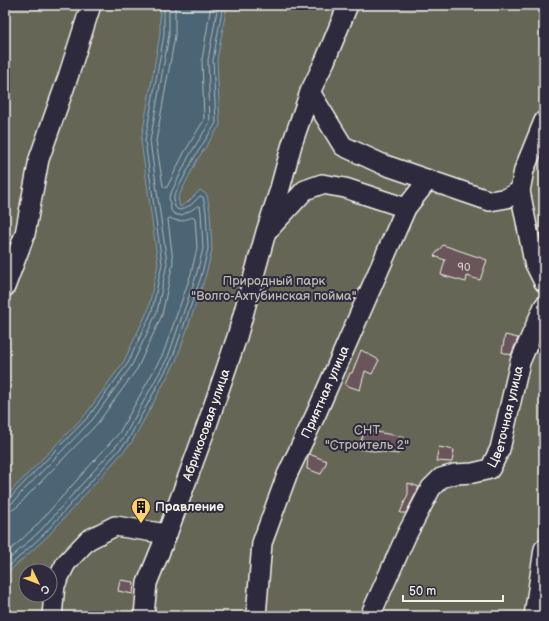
<svg xmlns="http://www.w3.org/2000/svg" width="549" height="621" viewBox="0 0 549 621" font-family="'Balsamiq Sans',sans-serif">
<style>
.green{fill:#656657;stroke:#acaca0;fill-rule:evenodd}
.water{fill:#4c6574;stroke:#8f9da2}
.lines{fill:none;stroke-linecap:round;stroke-linejoin:round}
.shore{stroke:#b1b9ba;stroke-width:1}
.building{fill:#6b555a;stroke:#f4f1e8}
.minor-casing{stroke:#f4f1e8;stroke-width:22}
.minor{stroke:#2f2a3d;stroke-width:19}
.labels{text-anchor:middle;dominant-baseline:central;stroke-width:4;stroke-linejoin:round;paint-order:stroke}
.number-label{font-size:11px;fill:#d2cac4}
.park-label{font-size:13px;fill:#bbb9ae;stroke:#2f2a3d}
.street-label{font-size:13px;fill:#f4f1e8;stroke:#2f2a3d}
.poi-label{font-size:13px;font-weight:bold;fill:#f4f1e8;stroke:#2f2a3d;text-anchor:start}
</style>
<rect width="100%" height="100%" fill="#2f2a3d"/>
<filter id="ink" filterUnits="userSpaceOnUse"><feTurbulence type="fractalNoise" baseFrequency=".025" numOctaves="2"/><feDisplacementMap in="SourceGraphic" scale="8" xChannelSelector="R" yChannelSelector="G"/><feConvolveMatrix kernelMatrix="1 2 1 2 8 2 1 2 1" color-interpolation-filters="sRGB"/></filter>
<g filter="url(#ink)">
<path class="green" d="M5,5H544V616H5ZM26,571H50V595H26Z"/>
<path class="water" d="M160,5H227L217,60L220,125L197,160L178,198L180,207L188,202L200,190L207,195L210,211L212,250L205,278L176,361L132,442L47,537L5,575V498L15,487L86,414L124,361L148,310L158,264L141,141L160,34Z"/>
<g class="lines">
<g class="shore">
<path d="M175,5V36L156,141L163,186L165,188L167,187L184,153L204,120L202,60L211,5"/>
<path d="M5,500L9,499L18,489L89,416L128,363L152,311L162,264L145,141L164,35V5"/>
<path d="M5,506C13,505 17,498 21,493L93,419L132,365L157,312L167,263L150,141L169,35V5"/>
<path d="M5,512C15,511 20,504 26,497L97,424L137,369L162,315L172,267L173,262L168,219L170,218C181,224 184,219 194,217L195,218L197,248L191,274L163,354L119,433L36,526L5,555"/>
<path d="M5,563L40,531L124,437L168,357L196,276L203,249L201,212L200,206H197L193,209L184,214L181,215H177L173,213L171,210L169,197L189,156L210,122L208,60L218,5"/>
<path d="M5,570L44,534L128,440L172,359L201,277L208,249L206,211L203,197L200,196L191,205L180,210L177,209L175,207L174,199V196L194,158L216,123L213,60L223,5"/>
</g>
</g>
<g class="building">
<path d="M443,245L487,260L480,280L467,276L466,282L441,275L445,260L434,256Z"/>
<path d="M505,335L518,338L511,355L502,352Z"/>
<path d="M361,350L379,360L372,374L365,371L360,390L345,385L350,373H352Z"/>
<path d="M365,430L404,437L398,454L358,449Z"/>
<path d="M439,447L454,450L452,462L436,461Z"/>
<path d="M309,454L327,461L321,474L307,469L308,456Z"/>
<path d="M408,483L419,487L406,513H400L408,494Z"/>
<path d="M120,580L134,582L133,594L118,591Z"/>
</g>
<g class="lines">
<g class="minor-casing">
<g id="minor">
<path d="M310,92L343,146L382,164L490,201L507,198L520,191"/>
<path d="M544,121L524,170L520,191L534,262L544,282"/>
<path d="M270,228L305,190L322,184L345,188L406,208"/>
<path d="M5,287L25,234L39,159L68,77L91,5"/>
<path d="M52,616L55,585L66,563L88,540L115,526L167,534"/>
<path id="s1" d="M144,616L147,583L167,534L207,425L237,337L266,232L279,192L292,144L310,92L325,61L348,5"/>
<path id="s2" d="M256,616L262,543L287,475L316,414L406,208L428,180"/>
<path id="s3" d="M370,616L406,536L431,488L441,478L455,474L473,473L490,469L500,449L520,362L544,306"/>
<path d="M534,616L544,549"/>
</g>
</g>
<use href="#minor" class="minor"/>
</g>
</g>
<defs>
<g id="building-pin" transform="scale(1)"><path d="M0 17L-7.5 6A9.5 9.5 0 1 1 7.5 6Z" fill="#ffd166" stroke="#2f2a3d"/><path d="M-4-6H4V6H1V3H-1V6H-4ZM-2.5-4.3h1.7v1.8h-1.7ZM.8-4.3h1.7v1.8H.8ZM-2.5-1h1.7V.8h-1.7ZM.8-1h1.7V.8H.8Z" fill="#111"/></g>
</defs>
<g fill-rule="evenodd">
<use href="#building-pin" x="141" y="507"/>
</g>
<g class="labels">
<g class="number-label">
<text x="464" y="267">90</text>
</g>
<g class="park-label">
<text x="274" y="281">Природный парк<tspan x="274" dy="15">"Волго-Ахтубинская пойма"</tspan></text>
<text x="367" y="430">СНТ<tspan x="367" dy="15">"Строитель 2"</tspan></text>
</g>
<g class="street-label">
<text stroke="none"><textPath href="#s2" startOffset="237">Приятная улица</textPath></text>
<text stroke="none"><textPath href="#s3" startOffset="261">Цветочная улица</textPath></text>
<text stroke="none"><textPath href="#s1" startOffset="202">Абрикосовая улица</textPath></text>
</g>
<g class="poi-label">
<text x="155" y="507">Правление</text>
</g>
</g>
<rect width="549" height="621" fill="none" stroke="#2f2a3d" stroke-width="20"/>
<rect x="10" y="10" width="529" height="601" fill="none" stroke="#f4f1e8" stroke-width="1.5" filter="url(#ink)"/>
<g transform="translate(38 583) rotate(133)"><circle r="19" fill="#2f2a3d" stroke="#7e7a81"/>
<path d="M0-3L7 15L0 10L-7 15Z" fill="#ffd166"/>
<text y="-6" font-size="11" font-weight="bold" text-anchor="middle" fill="#f4f1e8">С</text>
</g>
<path d="M403 595v6h100v-6" fill="none" stroke="#f4f1e8" stroke-width="2"/>
<text x="409" y="595" font-size="12" fill="#f4f1e8" stroke="#2f2a3d" stroke-width="3" paint-order="stroke">50 m</text>
</svg>
